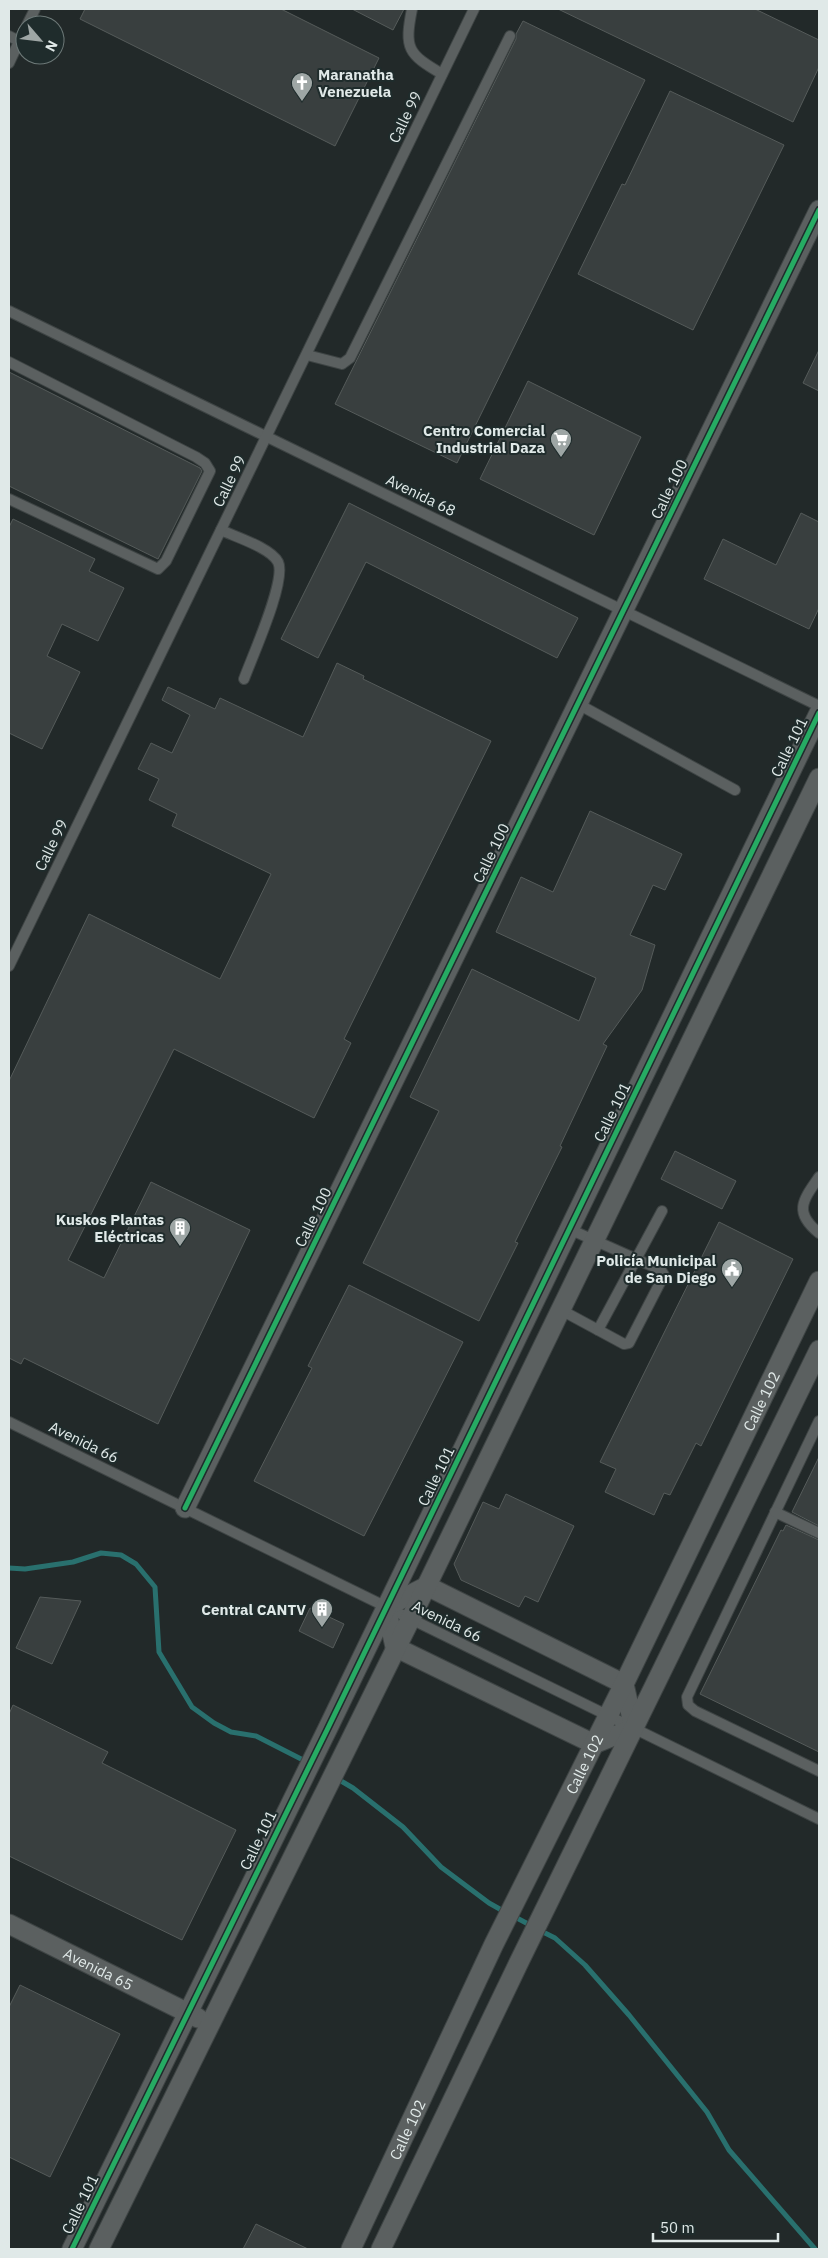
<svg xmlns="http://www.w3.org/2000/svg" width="828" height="2258" viewBox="0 0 828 2258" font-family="'IBM Plex Sans',sans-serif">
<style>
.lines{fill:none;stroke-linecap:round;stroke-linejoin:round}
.stream{stroke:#29706e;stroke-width:5}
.building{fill:#393f3f;stroke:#555b5a}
.lane-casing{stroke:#3e4444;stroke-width:12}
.street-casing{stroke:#3e4444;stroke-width:21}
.lane{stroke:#5b6060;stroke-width:10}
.street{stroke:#5b6060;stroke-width:19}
.cycleway-casing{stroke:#1f2c2c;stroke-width:8}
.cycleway{stroke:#26ab63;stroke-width:5}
.labels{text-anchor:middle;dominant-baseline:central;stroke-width:4;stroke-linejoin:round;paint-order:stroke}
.poi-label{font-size:15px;font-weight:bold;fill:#e0e9e8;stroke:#1f2c2c;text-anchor:end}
.street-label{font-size:15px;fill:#e0e9e8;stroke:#1f2c2c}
</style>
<rect width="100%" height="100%" fill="#222929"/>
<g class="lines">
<g class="stream">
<path d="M9,1568L25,1569L73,1562L101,1553L121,1555L136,1564L155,1587L159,1652L192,1707L214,1723L231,1732L256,1736L307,1762"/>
<path d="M336,1778L353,1788L403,1827L441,1867L489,1903L505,1912"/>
<path d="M513,1916L532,1926"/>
<path d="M539,1930L555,1938L585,1965L629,2015L707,2112L729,2150L815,2249"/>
</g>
</g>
<g class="building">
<path d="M85,9H281L379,58L335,146L80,19Z"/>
<path d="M352,9H404L393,30Z"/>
<path d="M558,9H755L819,40V67L793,122Z"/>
<path d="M523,21L645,80L457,463L335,404L516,39V34Z"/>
<path d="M670,91L784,145L693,330L578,274L622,184L625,185Z"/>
<path d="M819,350V391L803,383Z"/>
<path d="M9,372L200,468L202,471L158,559L9,486Z"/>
<path d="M528,381L641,437L594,535L480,479Z"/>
<path d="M349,503L578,618L557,658L366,562L318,658L281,639Z"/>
<path d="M801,513L819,522V608L809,629L704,579L723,539L776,565Z"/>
<path d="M13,519L95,559L89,571L124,588L98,641L62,624L47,656L80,672L42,749L9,733V527Z"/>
<path d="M337,663L364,676L363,679L491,741L344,1039L351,1043L314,1118L174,1049L68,1260L104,1278L151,1182L250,1230L158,1424L24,1358L21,1364L9,1358V1081L89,914L220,979L271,874L172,826L177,814L149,800L159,779L138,769L151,743L172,753L190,715L162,700L168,687L215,709L220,698L303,737Z"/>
<path d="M590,811L682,854L665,890L653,885L630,935L655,945L642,990L603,1044L607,1046L560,1146L562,1147L515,1242L518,1243L479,1321L363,1263L439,1111L410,1097L472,969L579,1021L596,978L496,932L521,877L553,892Z"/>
<path d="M675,1151L736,1181L722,1209L661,1179Z"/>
<path d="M719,1222L793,1259L701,1446L696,1443L670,1495L664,1493L654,1515L605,1492L616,1469L600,1462Z"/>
<path d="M349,1285L463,1342L364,1536L254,1481L312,1368L308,1366Z"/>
<path d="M819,1457V1526L792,1512Z"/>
<path d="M506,1494L574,1526L538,1602L525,1596L519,1607L461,1580L454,1564L483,1502L499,1509Z"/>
<path d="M786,1525L819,1540V1752L700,1694L781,1530L783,1531Z"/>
<path d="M40,1597L81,1601L52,1664L16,1648Z"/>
<path d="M310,1608L344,1624L333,1648L299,1631Z"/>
<path d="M13,1705L108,1752L102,1763L236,1830L182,1940L9,1856V1714Z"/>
<path d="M20,1985L120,2034L50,2177L9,2157V2007Z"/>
<path d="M256,2224L308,2249H243Z"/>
</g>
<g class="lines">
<g class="lane-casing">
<g id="lane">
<path d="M412,9C404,49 408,54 442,74"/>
<path d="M27,25L35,9"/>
<path d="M9,36L19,41"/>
<path d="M9,63L25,29"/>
<path d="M9,311L819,706"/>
<path d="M307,355L342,364L350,358L510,36"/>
<path d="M9,362L196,457L205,463L210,471L166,561L158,569L9,499"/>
<path d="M221,530C236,537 271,548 278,562C287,580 252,657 244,679"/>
<path d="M578,704L735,790"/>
<path d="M9,966L474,9"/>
<path d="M819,1177C803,1200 793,1212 819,1233"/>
<path d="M561,1310L624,1344L629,1343L664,1275L661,1270L569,1229"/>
<path d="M598,1330L662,1211"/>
<path d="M819,1421L687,1697L688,1705L695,1711L819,1771"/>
<path d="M9,1422L819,1819"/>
<path d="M775,1512L819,1533"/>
</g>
</g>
<g class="street-casing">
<g id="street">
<path d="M185,1508L819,210"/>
<path d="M427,1586L624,1684L634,1728L594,1744L395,1647L386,1607Z"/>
<path id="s1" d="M9,1924L198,2018"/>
<path d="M72,2249L327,1730L819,713"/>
<path d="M99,2249L410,1620L819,778"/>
<path id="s2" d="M351,2249L494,1944L624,1684L819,1281"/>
<path d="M381,2249L521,1958L819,1350"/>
</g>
</g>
<use href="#lane" class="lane"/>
<use href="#street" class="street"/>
<g class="cycleway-casing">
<g id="cycleway">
<path d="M185,1508L819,210"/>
<path d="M72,2249L327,1730L819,713"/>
</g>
</g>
<use href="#cycleway" class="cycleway"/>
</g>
<defs>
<g id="church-pin" transform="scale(1.125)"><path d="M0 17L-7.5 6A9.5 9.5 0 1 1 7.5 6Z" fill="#9ea6a5" stroke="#1f2c2c"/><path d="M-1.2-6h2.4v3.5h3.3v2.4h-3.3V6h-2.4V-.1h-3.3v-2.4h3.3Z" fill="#fff"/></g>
<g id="supermarket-pin" transform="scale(1.125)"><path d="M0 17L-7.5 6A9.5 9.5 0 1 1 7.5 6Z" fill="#9ea6a5" stroke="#1f2c2c"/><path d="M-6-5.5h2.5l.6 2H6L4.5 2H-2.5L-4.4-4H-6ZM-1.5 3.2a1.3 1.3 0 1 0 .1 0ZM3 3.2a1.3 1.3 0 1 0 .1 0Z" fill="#fff"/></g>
<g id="building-pin" transform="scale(1.125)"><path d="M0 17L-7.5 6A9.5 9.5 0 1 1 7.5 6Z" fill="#9ea6a5" stroke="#1f2c2c"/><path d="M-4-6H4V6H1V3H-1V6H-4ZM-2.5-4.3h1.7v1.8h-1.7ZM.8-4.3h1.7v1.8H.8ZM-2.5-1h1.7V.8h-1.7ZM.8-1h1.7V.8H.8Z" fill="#fff"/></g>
<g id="civic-pin" transform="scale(1.125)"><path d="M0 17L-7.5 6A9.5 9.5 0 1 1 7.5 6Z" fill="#9ea6a5" stroke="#1f2c2c"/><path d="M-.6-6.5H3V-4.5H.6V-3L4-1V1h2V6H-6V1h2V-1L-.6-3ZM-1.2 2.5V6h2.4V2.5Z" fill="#fff"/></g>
</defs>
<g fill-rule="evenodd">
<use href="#church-pin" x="302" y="83"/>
<use href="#supermarket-pin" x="561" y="439"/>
<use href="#building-pin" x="180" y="1228"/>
<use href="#civic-pin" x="732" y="1269"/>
<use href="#building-pin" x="322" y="1609"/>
</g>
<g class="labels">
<g class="poi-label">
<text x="318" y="74" text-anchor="start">Maranatha<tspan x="318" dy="17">Venezuela</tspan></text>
<text x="545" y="430">Centro Comercial<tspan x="545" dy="17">Industrial Daza</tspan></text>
<text x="164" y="1219">Kuskos Plantas<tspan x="164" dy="17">Eléctricas</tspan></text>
<text x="716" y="1260">Policía Municipal<tspan x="716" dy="17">de San Diego</tspan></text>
<text x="306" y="1609">Central CANTV</text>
</g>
<g class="street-label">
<text transform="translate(405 117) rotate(-64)">Calle 99</text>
<text transform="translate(229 481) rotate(-64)">Calle 99</text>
<text transform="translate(669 489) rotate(-64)">Calle 100</text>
<text transform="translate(421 495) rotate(26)">Avenida 68</text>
<text transform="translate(789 747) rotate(-64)">Calle 101</text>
<text transform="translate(51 845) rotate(-64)">Calle 99</text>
<text transform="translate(491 853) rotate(-64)">Calle 100</text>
<text transform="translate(612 1112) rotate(-64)">Calle 101</text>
<text transform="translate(313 1217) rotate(-64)">Calle 100</text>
<text stroke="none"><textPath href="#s2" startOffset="942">Calle 102</textPath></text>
<text transform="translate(84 1442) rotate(26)">Avenida 66</text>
<text transform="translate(436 1476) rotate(-64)">Calle 101</text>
<text transform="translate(447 1621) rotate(26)">Avenida 66</text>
<text stroke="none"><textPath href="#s2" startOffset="538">Calle 102</textPath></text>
<text transform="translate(258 1840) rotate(-64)">Calle 101</text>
<text stroke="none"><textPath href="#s1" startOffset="100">Avenida 65</textPath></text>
<text stroke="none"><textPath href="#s2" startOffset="132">Calle 102</textPath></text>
<text transform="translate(80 2204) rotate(-64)">Calle 101</text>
</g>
</g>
<rect width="828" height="2258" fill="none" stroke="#e0e9e8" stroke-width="20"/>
<g transform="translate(40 40) rotate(118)"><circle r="24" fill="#1f2c2c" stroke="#6c7877"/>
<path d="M0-4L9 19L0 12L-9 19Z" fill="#9ea6a5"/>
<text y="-8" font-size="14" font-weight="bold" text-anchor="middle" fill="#e0e9e8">N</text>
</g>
<path d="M653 2233v8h125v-8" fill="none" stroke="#e0e9e8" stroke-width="2.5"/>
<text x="660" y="2233" font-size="15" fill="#e0e9e8" stroke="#1f2c2c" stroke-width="4" paint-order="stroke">50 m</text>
</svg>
